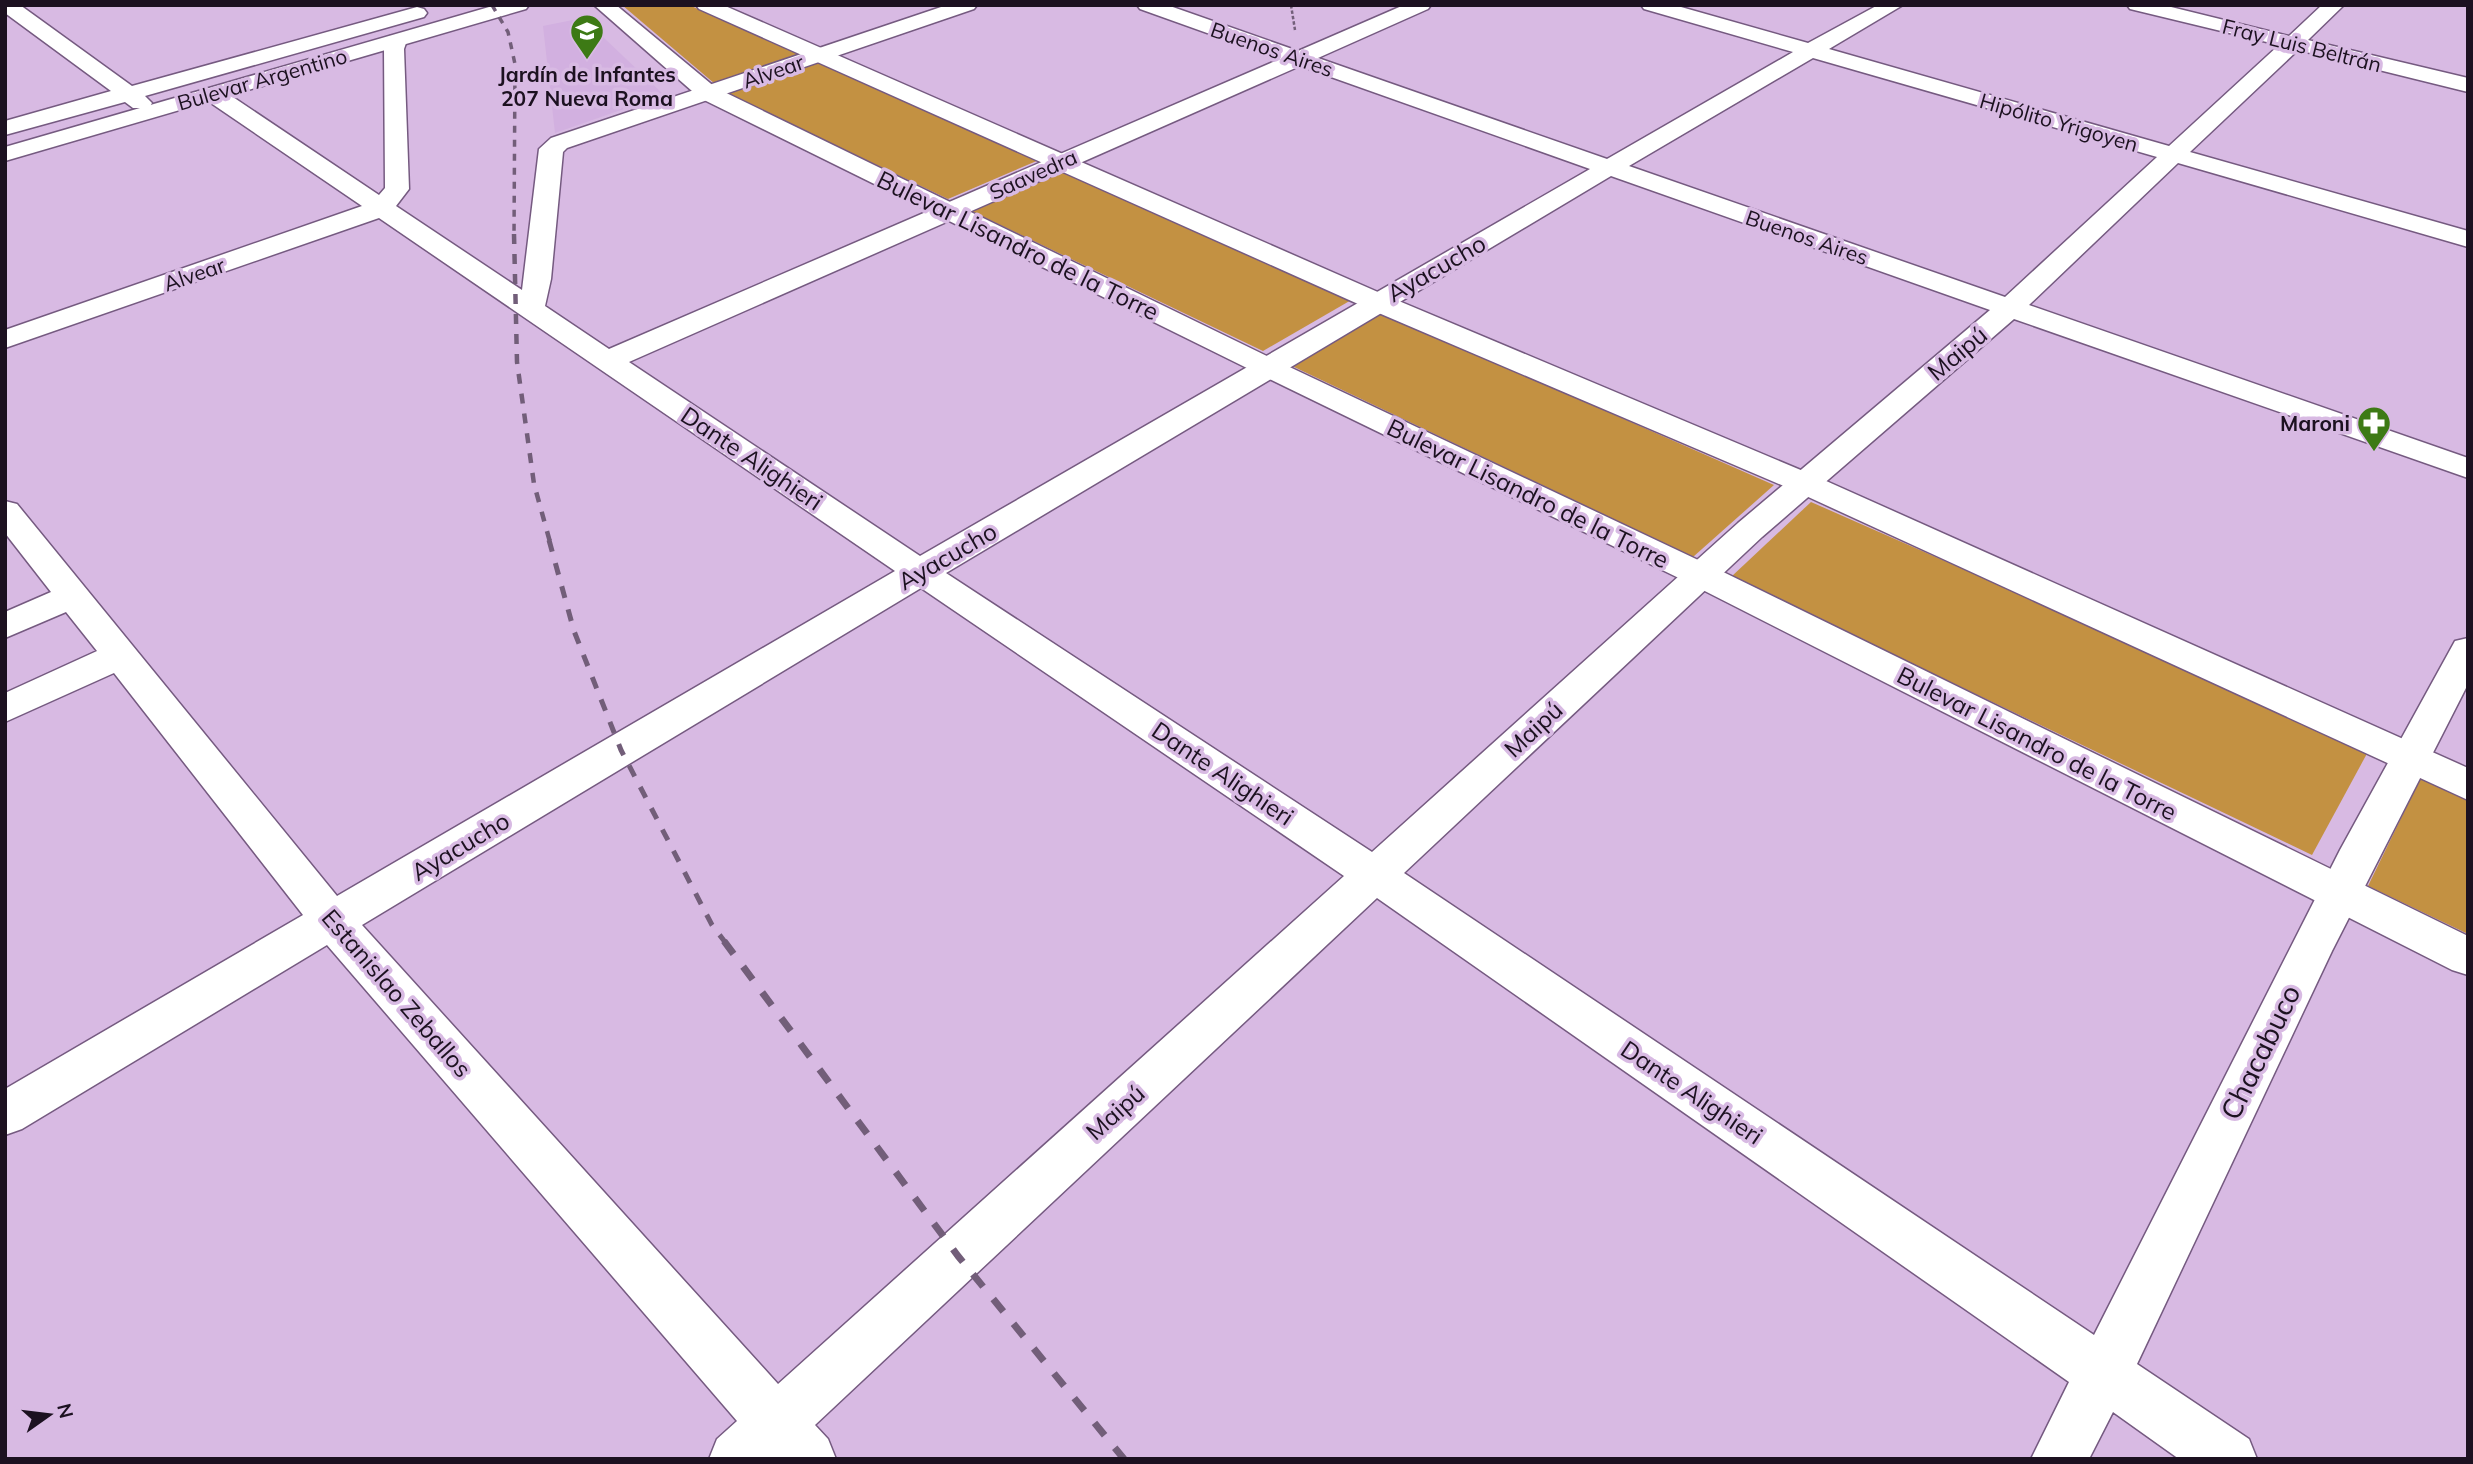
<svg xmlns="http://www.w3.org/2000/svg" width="2473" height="1464" viewBox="0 0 2473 1464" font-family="Mulish,sans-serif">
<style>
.built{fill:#d2b0e0}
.green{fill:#c39142}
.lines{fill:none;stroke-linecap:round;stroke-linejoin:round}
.minor-casing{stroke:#755a80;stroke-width:3}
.major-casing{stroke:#755a80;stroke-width:3}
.path{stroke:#735f7a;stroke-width:2.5;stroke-dasharray:3.5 2;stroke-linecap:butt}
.minor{fill:#fff;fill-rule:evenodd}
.major{fill:#fff;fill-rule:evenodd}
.rail-far3{stroke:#725e79;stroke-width:3.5;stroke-dasharray:7 7;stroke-linecap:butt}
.rail-far2{stroke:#725e79;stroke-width:4.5;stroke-dasharray:10 10;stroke-linecap:butt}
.rail-far1{stroke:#725e79;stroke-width:5;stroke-dasharray:12 12;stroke-linecap:butt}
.rail{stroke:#725e79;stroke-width:7;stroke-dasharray:16 16;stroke-linecap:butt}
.labels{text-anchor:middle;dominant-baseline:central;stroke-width:7;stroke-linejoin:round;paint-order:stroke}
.far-street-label{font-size:21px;fill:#1c1120;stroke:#d8bae3}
.far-poi-label{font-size:21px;font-weight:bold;fill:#1c1120;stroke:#d8bae3}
.street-label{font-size:24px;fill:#1c1120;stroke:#d8bae3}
.near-street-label{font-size:28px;fill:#1c1120;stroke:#d8bae3}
</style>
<rect width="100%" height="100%" fill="#d8bae3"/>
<path class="built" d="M583,18L664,95L555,133L543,26Z"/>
<g class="green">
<path d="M622,5H689L798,54L715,84Z"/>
<path d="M815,61L1039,160L948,199L726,93Z"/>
<path d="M1061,171L1353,299L1263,351L971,211Z"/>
<path d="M1381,312L1774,485L1693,557L1292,366Z"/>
<path d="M1811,502L2370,748L2312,855L1731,577Z"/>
<path d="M2422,775L2468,795V934L2368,886Z"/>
</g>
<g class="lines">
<g class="minor-casing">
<g id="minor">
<path d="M5,5H20L132,86L417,7L424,9L427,13L424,17L145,96L152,103L149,108H133L125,102L5,135V121L111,91L5,13Z"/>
<path d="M947,5H977L974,9L567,148L563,152L551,279L545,306L609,349L1280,59L1140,9L1137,5H1167L1298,51L1404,5H1431L1428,9L1318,58L1607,159L1793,52L1644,9L1641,5H1674L1808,43L1878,5H1903L1829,49L2169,146L2279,45L2130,9L2127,5H2163L2289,36L2322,5H2344L2308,40L2468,78V92L2298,50L2190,152L2468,231V247L2178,163L2029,305L2468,458V478L2014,319L1762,537L1404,873L2094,1335L2340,850L2455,641L2468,638V684L2332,951L2137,1364L2249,1439L2257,1459H2179L2113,1412L2089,1459H2031L2069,1382L1377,898L815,1425L828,1439L836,1459H709L717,1439L737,1421L327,945L22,1129L5,1135V1089L303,915L114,673L5,722V693L97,651L66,612L5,638V612L51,592L5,533V501L17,504L337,896L895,571L379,218L5,348V330L362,206L205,99L202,94L205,89H221L379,195L385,188L384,49L390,36H404L407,40L404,49L409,189L396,206L522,290L539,149L551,138ZM1813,58L2157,157L2005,297L1629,166ZM1300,66L1590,169L920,556L629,362ZM1611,176L1990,310L1738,523L1372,852L946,573ZM921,588L1344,876L778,1384L362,925Z"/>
</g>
</g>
<g class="major-casing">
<g id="major">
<path d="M496,5H529L526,9L5,161V147Z"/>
<path d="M594,5H616L716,88L1279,362L1713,567L2468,936V975L2452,970L1689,583L1259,374L700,98Z"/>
<path d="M696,5H723L1387,296L1815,476L2468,768V800L1793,490L1367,308L699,9Z"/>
</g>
</g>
<path class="path" d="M1291,5L1295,30"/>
<use href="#minor" class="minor"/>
<use href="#major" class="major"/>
<path class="rail-far3" d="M492,5L508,32L515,64L514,236"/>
<path class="rail-far2" d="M514,234L517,362L534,484L550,542"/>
<path class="rail-far1" d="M549,540L574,631L621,750L712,925L725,942"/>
<path class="rail" d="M724,941L958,1256L1124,1459"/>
</g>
<defs>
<g id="school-pin" transform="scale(1.75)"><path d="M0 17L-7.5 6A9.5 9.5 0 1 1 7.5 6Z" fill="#3d7a15" stroke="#d8bae3"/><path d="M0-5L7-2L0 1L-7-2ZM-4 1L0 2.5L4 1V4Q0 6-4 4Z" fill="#fff"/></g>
<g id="pharmacy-pin" transform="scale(1.75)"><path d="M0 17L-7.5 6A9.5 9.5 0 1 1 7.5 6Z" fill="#3d7a15" stroke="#d8bae3"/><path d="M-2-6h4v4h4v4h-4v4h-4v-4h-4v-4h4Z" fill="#fff"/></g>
</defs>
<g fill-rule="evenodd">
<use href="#school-pin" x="587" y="31"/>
<use href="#pharmacy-pin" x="2374" y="423"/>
</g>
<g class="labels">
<g class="far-street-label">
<text transform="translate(2302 45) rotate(14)">Fray Luis Beltrán</text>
<text transform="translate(1272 49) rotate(19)">Buenos Aires</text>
<text transform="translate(773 71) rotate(-19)">Alvear</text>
<text transform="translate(262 79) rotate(-16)">Bulevar Argentino</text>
<text transform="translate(2059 122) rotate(16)">Hipólito Yrigoyen</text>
<text transform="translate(1033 174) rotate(-24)">Saavedra</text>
<text transform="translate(1807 237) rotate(19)">Buenos Aires</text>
<text transform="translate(194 274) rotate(-19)">Alvear</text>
</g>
<g class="far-poi-label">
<text x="587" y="74">Jardín de Infantes<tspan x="587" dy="24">207 Nueva Roma</tspan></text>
<text x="2350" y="423" text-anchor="end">Maroni</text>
</g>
<g class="street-label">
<text transform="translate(1018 245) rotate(26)">Bulevar Lisandro de la Torre</text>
<text transform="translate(1436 268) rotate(-30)">Ayacucho</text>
<text transform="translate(1957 353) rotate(-40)">Maipú</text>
<text transform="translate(752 458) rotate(34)">Dante Alighieri</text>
<text transform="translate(1528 493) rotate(26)">Bulevar Lisandro de la Torre</text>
<text transform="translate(947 556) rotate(-30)">Ayacucho</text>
<text transform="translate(1533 729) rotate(-43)">Maipú</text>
<text transform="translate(2037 743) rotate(27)">Bulevar Lisandro de la Torre</text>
<text transform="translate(1223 773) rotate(34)">Dante Alighieri</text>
<text transform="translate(460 846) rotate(-31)">Ayacucho</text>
<text transform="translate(397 993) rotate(49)">Estanislao Zeballos</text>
<text transform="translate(1692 1092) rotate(34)">Dante Alighieri</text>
<text transform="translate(1115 1112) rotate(-42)">Maipú</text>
</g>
<g class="near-street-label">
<text transform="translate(2260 1052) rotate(-64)">Chacabuco</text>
</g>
</g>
<rect width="2473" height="1464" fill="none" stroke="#1c1120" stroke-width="14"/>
<g transform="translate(49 1415) rotate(76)" stroke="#d8bae3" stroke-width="5" paint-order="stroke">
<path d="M0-5L12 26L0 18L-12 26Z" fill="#1c1120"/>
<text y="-10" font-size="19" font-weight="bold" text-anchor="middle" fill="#1c1120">N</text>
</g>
</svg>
